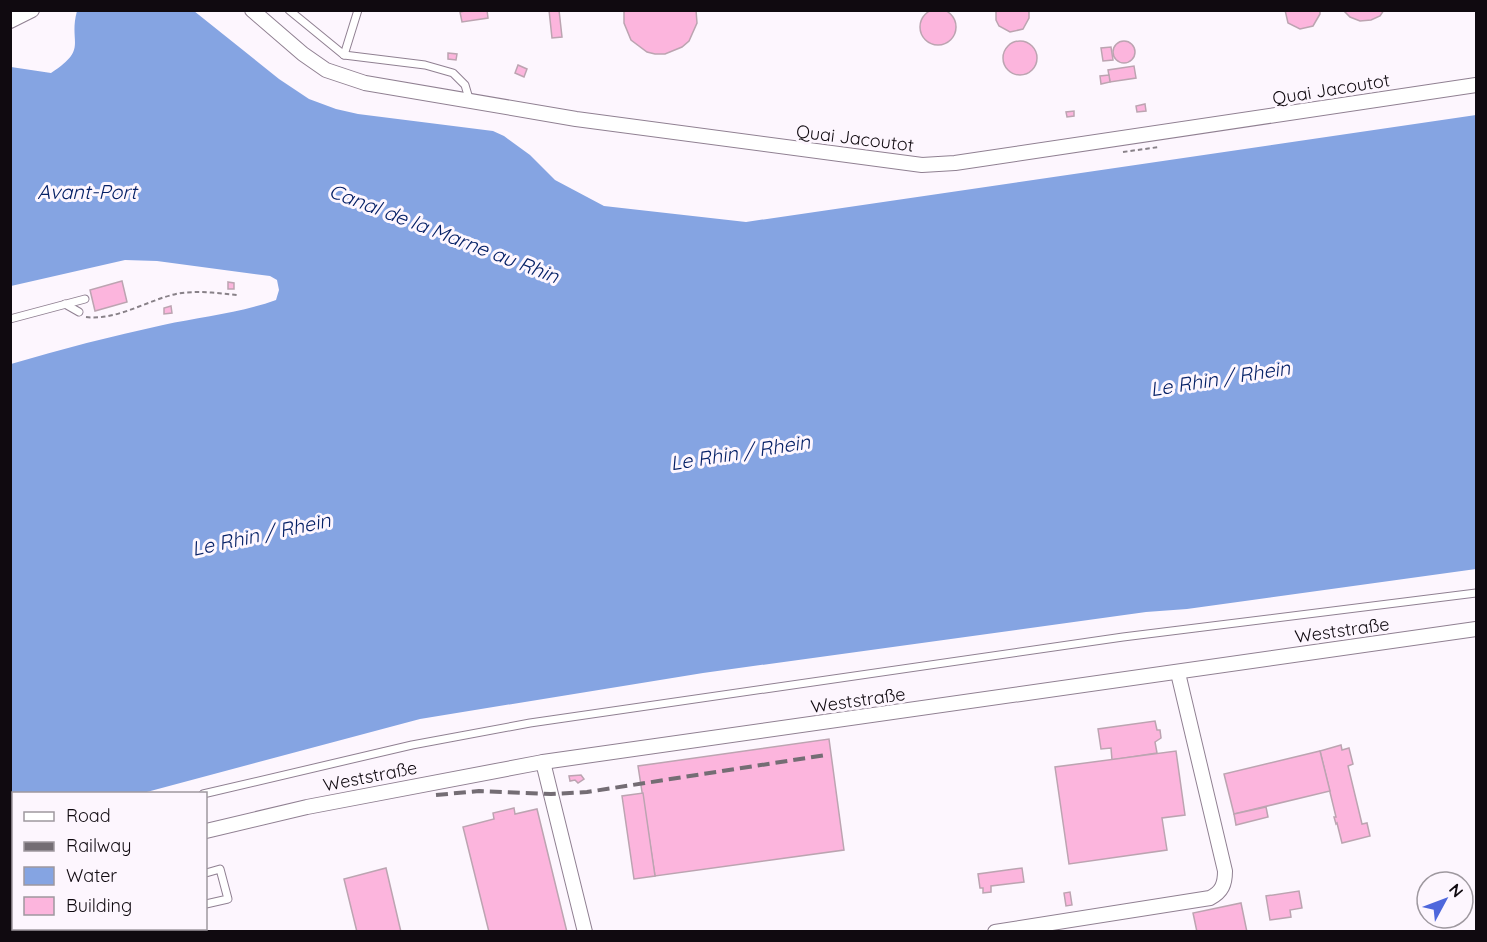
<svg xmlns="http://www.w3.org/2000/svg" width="1487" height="942" viewBox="0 0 1487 942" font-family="Quicksand,sans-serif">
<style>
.water{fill:#85a4e2}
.building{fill:#fcb5dd;stroke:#bca4b1;stroke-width:1.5}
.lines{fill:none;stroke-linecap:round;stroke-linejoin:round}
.service-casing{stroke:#908092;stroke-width:9}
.minor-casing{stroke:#908092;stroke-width:16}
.path{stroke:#888188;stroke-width:2;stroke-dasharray:4.5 3;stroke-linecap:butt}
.service{stroke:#fff;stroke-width:7}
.minor{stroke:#fff;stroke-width:14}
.rail{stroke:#746d74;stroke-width:4;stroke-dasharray:12 6;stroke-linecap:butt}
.labels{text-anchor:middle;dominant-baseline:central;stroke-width:6;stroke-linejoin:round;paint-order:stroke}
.street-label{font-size:18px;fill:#100a10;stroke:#fdf6fe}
.water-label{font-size:20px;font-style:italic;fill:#062167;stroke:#fdf6fe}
</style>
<rect width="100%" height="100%" fill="#fdf6fe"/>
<path class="water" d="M77,11H194L279,79L309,99L336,109L358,114L493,131L504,136L530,155L555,180L604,206L746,222L1476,115V569L1187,609L1146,612L703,673L420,719L143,793L14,794L13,836L11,837V364C61,349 112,336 163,325C201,317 240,313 276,300L279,290L277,280L270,276L157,261L125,260L11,286V67L51,73C89,48 68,44 77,11Z"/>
<g class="building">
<circle cx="938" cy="27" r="18"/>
<path d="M470,10H487L488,18L462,22L460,12Z"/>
<path d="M549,10H559L562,37L552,38Z"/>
<path d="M624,10H696L697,23L689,41L682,47L665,54H655L647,52L631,40L624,23Z"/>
<path d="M996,10H1029V18L1023,29L1010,32L999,26L996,20Z"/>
<path d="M1285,10H1320V14L1313,26L1300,29L1288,23Z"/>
<path d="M1384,10L1380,16L1371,20L1360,21L1350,17L1343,10Z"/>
<circle cx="1020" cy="58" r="17"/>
<circle cx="1124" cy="52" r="11"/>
<path d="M1111,47L1113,60L1103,61L1101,48Z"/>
<path d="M448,53L457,54L456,60L448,59Z"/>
<path d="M518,65L527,69L524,77L515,73Z"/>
<path d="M1134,66L1136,78L1110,82L1108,70Z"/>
<path d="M1109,75L1110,82L1101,84L1100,76Z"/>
<path d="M1145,104L1146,111L1137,112L1136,106Z"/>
<path d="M1074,111V116L1067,117L1066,112Z"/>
<path d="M122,281L127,302L95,311L90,290Z"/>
<path d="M228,282L234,283V289H228Z"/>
<path d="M171,306L172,313L164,314V308Z"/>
<path d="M1155,721L1157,730H1160L1161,738L1155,742L1157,753L1112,760L1111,748L1101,749L1098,729Z"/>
<path d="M829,739L844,850L655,876L638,766Z"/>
<path d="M1341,745L1342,750L1349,748L1353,764L1348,766L1362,824L1367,823L1370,836L1342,843L1337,823L1336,824L1334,817H1336L1320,751Z"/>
<path d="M1176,751L1185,815L1162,818L1167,850L1069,864L1055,767Z"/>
<path d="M1320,751L1330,791L1234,814L1224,774Z"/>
<path d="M581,775L584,779L578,783L575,780L570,781L569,776Z"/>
<path d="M643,793L655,876L634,879L622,796Z"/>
<path d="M1266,807L1268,817L1236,825L1234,814Z"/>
<path d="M514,808L515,814L537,809L567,932H489L463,827L494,819L493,813Z"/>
<path d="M386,868L401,932H357L344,879Z"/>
<path d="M1022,868L1024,882L991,886V892L983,893V888H980L978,874Z"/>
<path d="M1299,891L1302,908L1290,910L1291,917L1270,920L1266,896Z"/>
<path d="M1070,892L1072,905L1066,906L1064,893Z"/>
<path d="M1241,903L1247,932H1197L1193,913Z"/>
<path d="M178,928H189L190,932H165Z"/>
</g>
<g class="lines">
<g class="service-casing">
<g id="service">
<path d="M289,10L344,55L425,65L453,73L465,85L470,102"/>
<path d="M344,55L358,10"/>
<path d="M65,304L79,312"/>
<path d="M10,319L85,299"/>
<path d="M203,794L412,745L530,723L1123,637L1476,593"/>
<path d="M10,846H14"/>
<path d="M206,873L220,869L228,899L206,904"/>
</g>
</g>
<g class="minor-casing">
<g id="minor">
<path d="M252,10L303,54L326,70L365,83L576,119L922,165L955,163L1476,85"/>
<path d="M10,21L32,10"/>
<path d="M543,762L585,932"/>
<path d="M206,831L307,807L543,762L1476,629"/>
<path d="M10,888L14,887"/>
<path d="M995,932L1210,898C1222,892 1225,884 1225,871L1178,673"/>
</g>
</g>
<g class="path">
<path d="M1123,152L1159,147"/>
<path d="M86,317C116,321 148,300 176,294C196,290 217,293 237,295"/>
</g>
<use href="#service" class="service"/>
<use href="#minor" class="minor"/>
<path class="rail" d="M436,795L479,791L551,794L587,792L826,755"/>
</g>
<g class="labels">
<g class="street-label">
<text transform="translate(1331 89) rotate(-9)">Quai Jacoutot</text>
<text transform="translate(855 138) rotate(7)">Quai Jacoutot</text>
<text transform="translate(1342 630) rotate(-8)">Weststraße</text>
<text transform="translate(858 700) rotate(-8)">Weststraße</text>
<text transform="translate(370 776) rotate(-11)">Weststraße</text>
</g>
<g class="water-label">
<text x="87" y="191">Avant-Port</text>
<text transform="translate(444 233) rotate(21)">Canal de la Marne au Rhin</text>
<text transform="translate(1220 378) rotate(-9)">Le Rhin / Rhein</text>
<text transform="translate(740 452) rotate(-9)">Le Rhin / Rhein</text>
<text transform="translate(261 534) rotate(-12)">Le Rhin / Rhein</text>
</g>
</g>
<rect width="1487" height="942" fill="none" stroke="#100a10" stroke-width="24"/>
<rect x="12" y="792" width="195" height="138" fill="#fdf6fe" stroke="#9e989f" stroke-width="1.5"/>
<rect x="24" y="812" width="30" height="9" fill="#ffffff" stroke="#9e989f" stroke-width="1.5"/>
<text x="66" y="822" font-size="18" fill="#100a10">Road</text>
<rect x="24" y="842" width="30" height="9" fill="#746d74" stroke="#9e989f" stroke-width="1.5"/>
<text x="66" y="852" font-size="18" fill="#100a10">Railway</text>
<rect x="24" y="867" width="30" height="18" fill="#85a4e2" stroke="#9e989f" stroke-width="1.5"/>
<text x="66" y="882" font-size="18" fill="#100a10">Water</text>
<rect x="24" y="897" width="30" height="18" fill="#fcb5dd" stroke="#9e989f" stroke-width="1.5"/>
<text x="66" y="912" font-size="18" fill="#100a10">Building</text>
<g transform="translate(1445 900) rotate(49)"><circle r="28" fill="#fdf6fe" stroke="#9e989f" stroke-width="1.5"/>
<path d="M0-4.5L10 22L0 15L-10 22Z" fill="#4e67dc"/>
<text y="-9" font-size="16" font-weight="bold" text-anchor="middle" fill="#100a10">N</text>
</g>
</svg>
